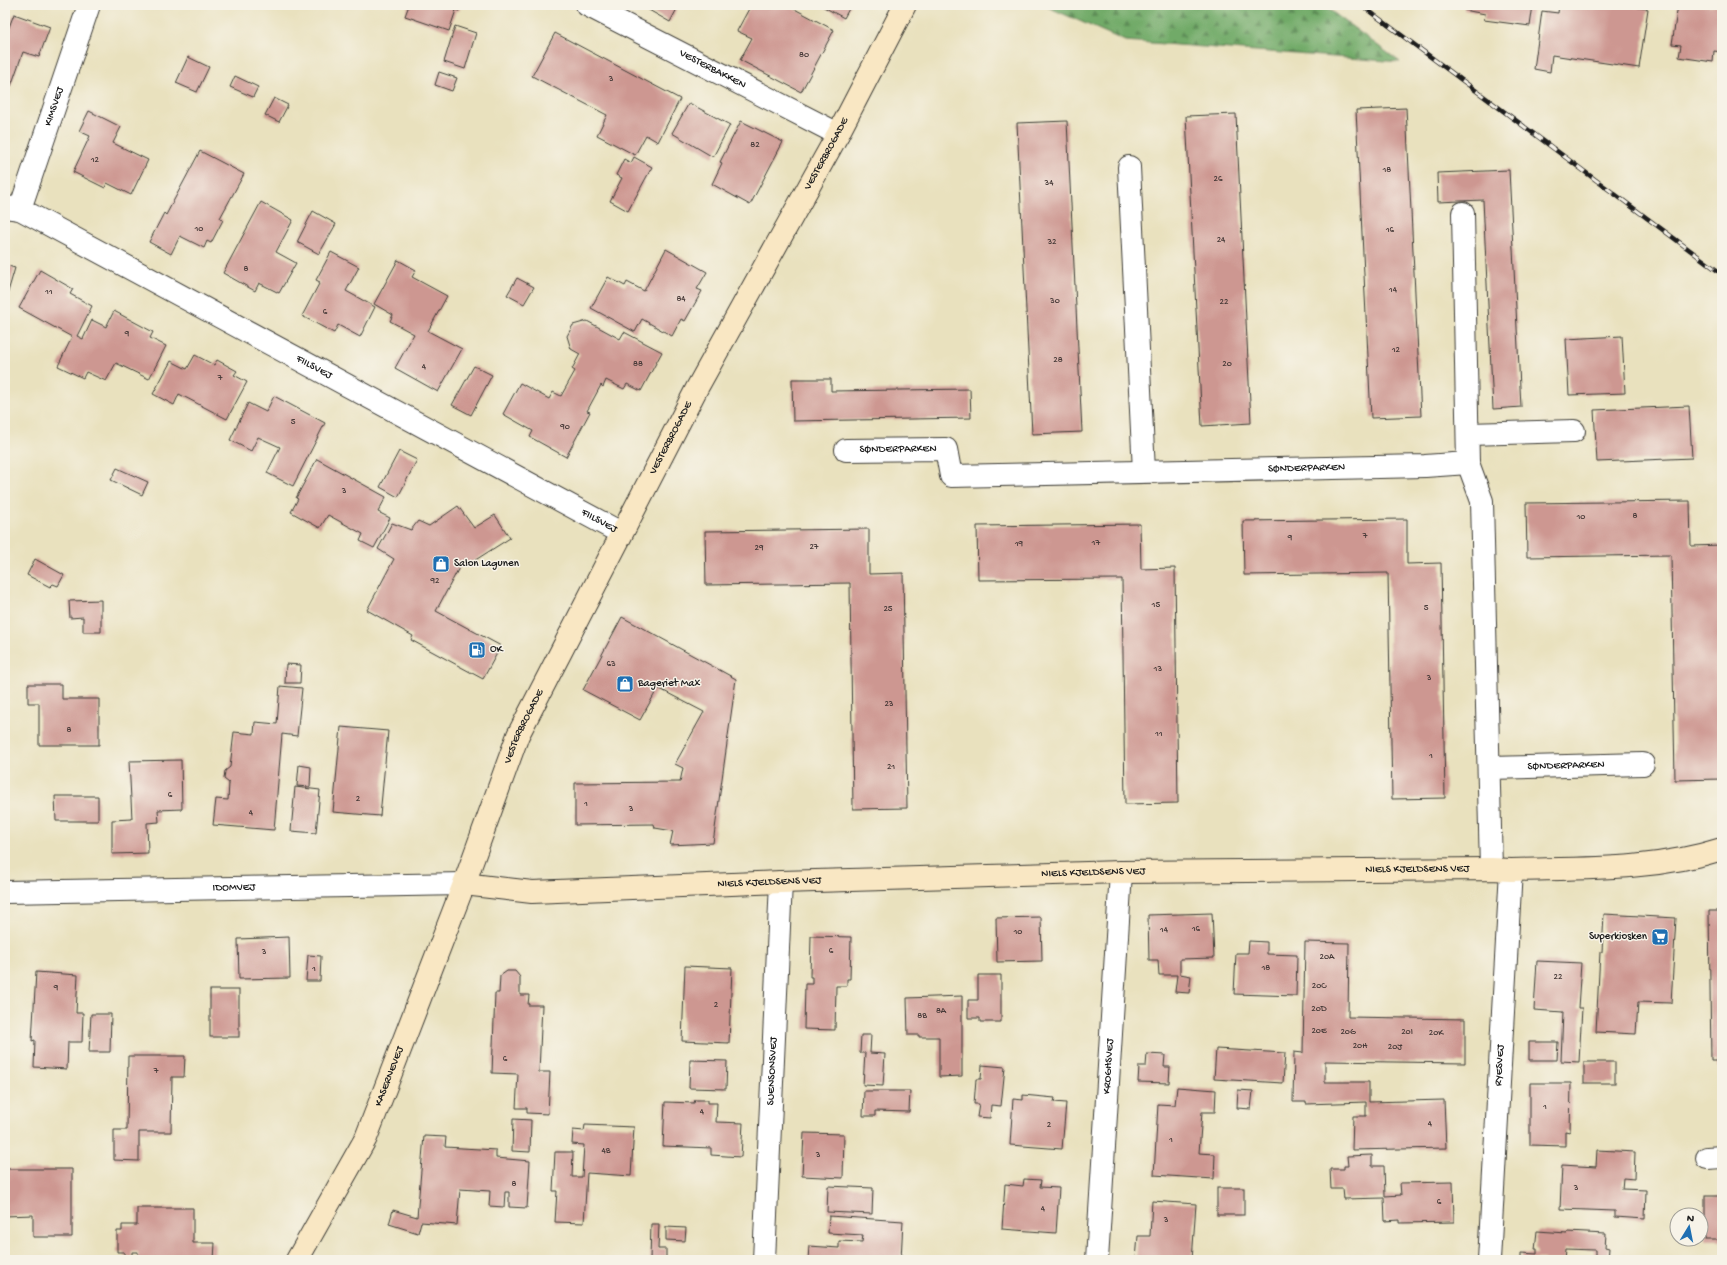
<svg xmlns="http://www.w3.org/2000/svg" width="1727" height="1265" viewBox="0 0 1727 1265" font-family="'Gochi Hand',sans-serif">
<style>
.forest{fill:url(#forest-firs);stroke:#466342}
.building{fill:#cd9791}
.lines{fill:none;stroke-linecap:round;stroke-linejoin:round}
.street-casing{stroke:#3b3a34;stroke-width:24}
.secondary-casing{stroke:#3b3a34;stroke-width:24}
.street{stroke:#fff;stroke-width:22}
.secondary{stroke:#f9e7c3;stroke-width:22}
.rail-casing{stroke:#1c1c1c;stroke-width:4.5}
.rail{stroke:#f7f3e8;stroke-width:3;stroke-dasharray:9;stroke-linecap:butt}
.labels{text-anchor:middle;dominant-baseline:central;stroke-width:3;stroke-linejoin:round;paint-order:stroke}
.number-label{font-size:9px;fill:#483b39}
.street-label{font-size:11px;fill:#1c1c1c;stroke:#f7f3e8}
.poi-label{font-size:11px;fill:#1c1c1c;stroke:#f7f3e8;text-anchor:start}
</style>
<defs>
<pattern id="forest-firs" width="22" height="20" patternUnits="userSpaceOnUse"><rect width="22" height="20" fill="#71aa68"/><path d="M5 1l3.5 6h-7zM16 11l3.5 6h-7z" fill="#5c8a55"/></pattern>
</defs>
<rect width="100%" height="100%" fill="#f7f3e8"/>
<filter id="ink" filterUnits="userSpaceOnUse"><feTurbulence type="fractalNoise" baseFrequency=".025" numOctaves="2"/><feDisplacementMap in="SourceGraphic" scale="8" xChannelSelector="R" yChannelSelector="G"/><feConvolveMatrix kernelMatrix="1 2 1 2 8 2 1 2 1" color-interpolation-filters="sRGB"/></filter>
<filter id="wash" filterUnits="userSpaceOnUse"><feTurbulence type="fractalNoise" baseFrequency=".012" numOctaves="4" result="noise"/><feDisplacementMap in="SourceGraphic" scale="16" xChannelSelector="R" yChannelSelector="G"/><feGaussianBlur stdDeviation="0.9" result="paint"/><feColorMatrix in="noise" values="0 0 0 0 0 0 0 0 0 0 0 0 0 0 0 0 0 1.4 0 .05"/><feComposite in="paint" operator="in"/></filter>
<g filter="url(#wash)">
<rect width="100%" height="100%" fill="#e9e1be"/>
<path class="forest" d="M1043,5H1323L1400,62L1125,41Z"/>
<g id="blocks">
<g class="building">
<path d="M409,5H461L459,11L456,10L449,31L405,16Z"/>
<path d="M640,5H679L670,22Z"/>
<path d="M751,5H787L834,30L801,92L740,60L752,38L737,31Z"/>
<path d="M820,5H851L844,18Z"/>
<path d="M1465,5H1533L1530,26L1484,20L1485,14L1464,10Z"/>
<path d="M1559,5H1620L1648,9L1639,68L1552,55L1550,72L1534,69L1542,11L1558,13Z"/>
<path d="M1678,5L1722,6V52L1714,51L1713,62L1679,57L1681,45L1672,44Z"/>
<path d="M14,14L50,27L39,57L23,52L11,86L5,84V34L6,35Z"/>
<path d="M455,26L476,33L465,69L444,62Z"/>
<path d="M555,33L680,99L658,142L646,135L635,155L597,135L607,115L532,76Z"/>
<path d="M188,57L209,67L197,92L176,83Z"/>
<path d="M439,72L457,78L452,91L435,85Z"/>
<path d="M235,76L258,87L253,97L230,87Z"/>
<path d="M274,98L288,105L279,122L265,115Z"/>
<path d="M689,103L730,125L713,157L672,133Z"/>
<path d="M1406,108L1421,416L1371,418L1356,110Z"/>
<path d="M89,111L121,127L113,143L148,160L131,195L107,183L105,188L73,172L90,136L79,131Z"/>
<path d="M1236,114L1251,423L1202,426L1186,116Z"/>
<path d="M741,121L783,142L750,205L712,184L722,163L720,162Z"/>
<path d="M1067,121L1082,432L1032,434L1017,123Z"/>
<path d="M200,151L244,174L220,218L223,220L211,243L207,241L204,248L180,236L171,254L149,242L164,213L166,215Z"/>
<path d="M634,157L652,167L628,211L610,201L622,178L616,175L624,159L631,163Z"/>
<path d="M1509,170L1521,407L1493,409L1483,200L1438,202L1437,173Z"/>
<path d="M261,202L293,220L276,252L296,263L279,293L259,283L255,291L223,273Z"/>
<path d="M313,211L336,224L319,254L297,242Z"/>
<path d="M666,249L707,272L697,289L702,291L685,321L681,319L672,336L642,319L635,332L591,308L608,277L625,286L627,282L644,291Z"/>
<path d="M331,252L359,267L346,291L375,307L360,337L338,325L334,333L302,316L320,282L316,280Z"/>
<path d="M398,260L416,270L412,277L447,296L428,331L462,349L438,392L395,368L414,334L390,321L393,315L374,304Z"/>
<path d="M5,265L15,268L5,302Z"/>
<path d="M40,270L73,289L70,294L92,306L77,336L83,339L92,320L106,327L114,311L153,332L150,338L166,346L149,379L116,363L106,381L86,372L83,378L58,366L72,337L19,308Z"/>
<path d="M517,278L534,287L524,304L507,295Z"/>
<path d="M587,321L620,339L624,332L662,352L641,391L627,384L624,389L606,380L603,387L601,385L587,411L590,412L566,457L530,437L533,431L503,414L520,383L549,399L553,392L561,396L575,371L572,369L580,354L571,349L567,336L573,325Z"/>
<path d="M1622,336L1625,393L1569,395L1566,339Z"/>
<path d="M195,355L214,365L217,360L237,371L234,375L247,382L227,419L179,394L174,405L153,394L171,361L187,369Z"/>
<path d="M474,366L492,375L471,415L452,405Z"/>
<path d="M792,379H831V391L970,389L971,418L793,421Z"/>
<path d="M274,396L325,423L293,486L267,473L280,447L258,437L251,451L230,440L248,403L266,412Z"/>
<path d="M1689,406L1692,458L1597,462L1594,410Z"/>
<path d="M399,451L417,460L398,497L380,487Z"/>
<path d="M317,459L386,497L378,512L390,518L374,548L360,541L363,534L328,515L320,528L291,512L298,499L296,498Z"/>
<path d="M117,468L148,482L142,495L111,480Z"/>
<path d="M1690,501L1691,546L1722,545V779L1675,780L1671,555L1527,557L1526,503Z"/>
<path d="M458,506L474,528L495,515L510,538L466,566L461,564L436,611L501,646L483,679L411,640L413,636L367,610L394,559L378,549L392,523L411,530L418,521L429,526Z"/>
<path d="M1407,519V564L1441,563L1445,798L1392,799L1388,573L1244,575L1243,521Z"/>
<path d="M1140,524L1141,569L1175,568L1178,803L1125,804L1122,579L978,580L977,526Z"/>
<path d="M869,529V574L903,573L907,808L853,809L850,583L706,585L705,531Z"/>
<path d="M35,559L64,575L58,586L53,584L50,587L27,575Z"/>
<path d="M101,600V632H83V617L70,618L69,601Z"/>
<path d="M622,617L736,679L713,843L670,845L673,831L655,828L654,824L575,825V783L680,782L683,768L675,764L704,712L658,688L640,720L583,690Z"/>
<path d="M286,664L301,665L300,683H285Z"/>
<path d="M28,684H62V699H99V745H39V703H28Z"/>
<path d="M280,686L302,688L297,736L282,734L274,830L213,825L216,799L228,800L229,783L224,779L225,771L230,767L234,732L254,734L255,722L277,724Z"/>
<path d="M341,727L388,731L380,816L333,812Z"/>
<path d="M181,760L182,809L158,810L159,822L147,823L148,853L112,854V820L132,819L129,761Z"/>
<path d="M299,765L311,767L310,787L297,786Z"/>
<path d="M295,787L320,790L316,833L291,831Z"/>
<path d="M55,796H98V821H56Z"/>
<path d="M1709,911H1722V1068H1717V1061H1711Z"/>
<path d="M1212,913L1214,958L1180,959V974L1191,976L1189,993L1175,992L1177,975H1159L1158,960H1149L1148,915Z"/>
<path d="M1604,914L1676,918L1671,1003L1638,1002L1636,1034L1596,1032L1600,952H1602Z"/>
<path d="M1041,917L1042,961L997,962L996,918Z"/>
<path d="M811,936L851,937L850,979H847V986H836L835,1030L804,1029L805,984H812V977H810Z"/>
<path d="M289,937L290,978L239,979L238,939Z"/>
<path d="M1249,941L1267,942V954L1297,955L1296,996L1234,994L1236,953H1248Z"/>
<path d="M1305,942L1349,943L1348,1017L1465,1019V1063L1325,1061V1082H1369V1102L1444,1100L1446,1148L1352,1150L1353,1116H1366V1102L1306,1104V1102H1293L1294,1052L1303,1053Z"/>
<path d="M308,955L321,956L320,981H306Z"/>
<path d="M1537,961L1581,963L1578,1008H1582L1579,1062L1561,1061L1563,1012L1534,1010Z"/>
<path d="M685,966L732,968L729,1043L682,1041Z"/>
<path d="M507,971H515L520,977V995H529L528,1005H542L539,1072H550L548,1114L527,1113V1108H516L518,1074L492,1073L495,993H499L500,976Z"/>
<path d="M36,972L78,975L76,1013H83L82,1042H68L67,1069L34,1067L35,1040L32,1041Z"/>
<path d="M978,975H1001V1022H980V1018H968V1000H978Z"/>
<rect x="210" y="990" width="29" height="47"/>
<path d="M962,996V1076L939,1077V1037H919V1035H908L907,998Z"/>
<path d="M91,1014H111L110,1052H89Z"/>
<path d="M861,1035H871L870,1053L885,1054L883,1086L863,1085L865,1053H860Z"/>
<path d="M1529,1042H1558L1557,1060H1529Z"/>
<path d="M1216,1049L1285,1053L1283,1083L1214,1079Z"/>
<path d="M1147,1054L1165,1055L1164,1067H1170L1169,1083L1138,1082L1139,1066H1146Z"/>
<path d="M128,1056H185L184,1077H172L171,1132H139V1161L114,1160V1130H127Z"/>
<path d="M690,1060L727,1061L726,1089L689,1088Z"/>
<rect x="1584" y="1062" width="31" height="21"/>
<path d="M982,1065L1005,1067L1001,1106L991,1105L990,1118L977,1117L979,1104H974L976,1079H981Z"/>
<path d="M1530,1083H1571L1570,1132L1565,1131V1146L1530,1145Z"/>
<path d="M1177,1087L1216,1090L1215,1112H1202L1199,1153L1215,1154L1214,1179L1154,1175L1158,1104L1175,1105Z"/>
<path d="M1238,1090L1253,1091L1251,1109L1237,1108Z"/>
<path d="M864,1091H910L909,1112L875,1111V1116H863Z"/>
<path d="M1023,1095L1055,1098L1054,1102L1066,1103L1062,1149L1010,1145L1013,1099L1023,1100Z"/>
<path d="M695,1100H708V1103H717L716,1122L743,1123L741,1157L711,1155V1148L663,1146L665,1102L694,1103Z"/>
<path d="M513,1119L531,1120L530,1152L512,1151Z"/>
<path d="M585,1125L634,1127L631,1176L587,1173L584,1223L555,1222L557,1191H553L555,1152H573L572,1177H582L584,1145L572,1144L573,1130L584,1131Z"/>
<path d="M804,1133L844,1134L843,1178L802,1176Z"/>
<path d="M424,1136L446,1137L445,1147L496,1150V1158L530,1161L527,1208L509,1207V1192H505L504,1207L489,1206L490,1191L460,1189L457,1225L421,1222L418,1233L389,1224L393,1210L417,1217Z"/>
<path d="M1597,1150L1635,1152L1634,1179L1623,1178L1622,1189L1646,1190L1645,1219L1615,1217V1211L1560,1209L1562,1165L1596,1167Z"/>
<path d="M1372,1155V1166H1384L1385,1196L1401,1195L1400,1183L1453,1182L1454,1222L1400,1223V1220L1385,1221L1384,1198L1344,1199L1343,1189H1331L1330,1169H1344V1166H1348L1347,1156Z"/>
<path d="M5,1169H72V1237H33V1215L5,1216Z"/>
<path d="M1024,1179L1041,1180L1040,1187L1059,1188L1056,1233L1002,1229L1005,1184L1023,1186Z"/>
<path d="M828,1186L873,1188L872,1214L827,1212Z"/>
<rect x="1217" y="1188" width="27" height="27"/>
<rect x="1705" y="1196" width="17" height="44"/>
<path d="M1152,1201L1196,1204L1192,1260L1136,1259L1138,1236H1150Z"/>
<path d="M137,1208H193V1243H215L214,1260H138V1252H132V1257H124V1252H117V1231H122V1225H137Z"/>
<path d="M829,1216L903,1221L901,1260H808L809,1246L839,1248V1241L862,1242L863,1235L828,1233Z"/>
<path d="M651,1224H659L658,1249H666V1260H650Z"/>
<path d="M666,1227L686,1228L685,1241L666,1240Z"/>
<path d="M1537,1231L1567,1233V1232L1606,1234L1605,1247L1609,1248L1608,1260H1595V1250L1565,1249L1564,1260H1521V1253L1537,1254V1249H1535Z"/>
</g>
</g>
</g>
<g filter="url(#ink)">
<use href="#blocks" fill-opacity="0" stroke="#3b3a34" stroke-width="1"/>
<g class="lines">
<g class="street-casing">
<g id="street">
<path id="s1" d="M587,5L838,134"/>
<path d="M1129,167L1144,471"/>
<path id="s2" d="M5,207L20,209L621,533"/>
<path id="s3" d="M20,209L89,5"/>
<path d="M1468,434L1574,431"/>
<path id="s4" d="M846,450L946,449L951,476L1425,466L1468,463L1463,213"/>
<path d="M1468,463L1482,501L1491,869"/>
<path id="s5" d="M1489,768L1643,764"/>
<path id="s6" d="M5,892L464,884"/>
<path d="M1707,1158L1722,1157"/>
<path id="s7" d="M764,1260L781,882"/>
<path id="s8" d="M1097,1260L1121,872"/>
<path id="s9" d="M1489,1260L1511,870"/>
</g>
</g>
<g class="secondary-casing">
<g id="secondary">
<path id="s10" d="M464,884L532,892L781,882L1121,872L1491,869L1511,870C1582,868 1653,871 1722,849"/>
<path id="s11" d="M297,1260L366,1138L464,884L518,735L697,388L838,134L905,5"/>
</g>
</g>
<use href="#street" class="street"/>
<use href="#secondary" class="secondary"/>
<g class="rail-casing">
<path id="rail" d="M1361,5L1722,274"/>
</g>
<use href="#rail" class="rail"/>
</g>
</g>
<defs>
<g id="shop-square" transform="scale(0.9)"><rect x="-9" y="-9" width="18" height="18" rx="4" fill="#1f6fb2" stroke="#f7f3e8"/><path d="M-5-2.5h2.3a2.7 3.5 0 0 1 5.4 0H5L5.5 6h-11ZM-1.5-2.5h3a1.5 2.3 0 0 0-3 0Z" fill="#fff"/></g>
<g id="fuel-square" transform="scale(0.9)"><rect x="-9" y="-9" width="18" height="18" rx="4" fill="#1f6fb2" stroke="#f7f3e8"/><path d="M-5.5-6h7V0h2V4h1.3V-2.5L3-4.5l.8-.8L6-3V5H2.5V1h-1V6h-7ZM-4.2-4.7v3.2H.2V-4.7Z" fill="#fff"/></g>
<g id="supermarket-square" transform="scale(0.9)"><rect x="-9" y="-9" width="18" height="18" rx="4" fill="#1f6fb2" stroke="#f7f3e8"/><path d="M-6-5.5h2.5l.6 2H6L4.5 2H-2.5L-4.4-4H-6ZM-1.5 3.2a1.3 1.3 0 1 0 .1 0ZM3 3.2a1.3 1.3 0 1 0 .1 0Z" fill="#fff"/></g>
</defs>
<g fill-rule="evenodd">
<use href="#shop-square" x="441" y="564"/>
<use href="#fuel-square" x="477" y="650"/>
<use href="#shop-square" x="625" y="684"/>
<use href="#supermarket-square" x="1660" y="937"/>
</g>
<g class="labels">
<g class="number-label">
<text x="804" y="55">80</text>
<text x="611" y="79">3</text>
<text x="755" y="145">82</text>
<text x="95" y="160">12</text>
<text x="1387" y="170">18</text>
<text x="1218" y="179">26</text>
<text x="1049" y="183">34</text>
<text x="199" y="229">10</text>
<text x="1390" y="230">16</text>
<text x="1221" y="240">24</text>
<text x="1052" y="242">32</text>
<text x="246" y="269">8</text>
<text x="1393" y="290">14</text>
<text x="49" y="292">11</text>
<text x="681" y="299">84</text>
<text x="1055" y="301">30</text>
<text x="1224" y="302">22</text>
<text x="325" y="312">6</text>
<text x="127" y="334">9</text>
<text x="1396" y="350">12</text>
<text x="1058" y="360">28</text>
<text x="638" y="364">88</text>
<text x="1227" y="364">20</text>
<text x="424" y="367">4</text>
<text x="220" y="378">7</text>
<text x="293" y="422">5</text>
<text x="565" y="427">90</text>
<text x="344" y="491">3</text>
<text x="1635" y="516">8</text>
<text x="1581" y="517">10</text>
<text x="1365" y="536">7</text>
<text x="1290" y="538">9</text>
<text x="1096" y="543">17</text>
<text x="1019" y="544">19</text>
<text x="814" y="547">27</text>
<text x="759" y="548">29</text>
<text x="435" y="581">92</text>
<text x="1156" y="605">15</text>
<text x="1426" y="608">5</text>
<text x="888" y="609">25</text>
<text x="611" y="664">63</text>
<text x="1158" y="669">13</text>
<text x="1429" y="678">3</text>
<text x="889" y="704">23</text>
<text x="69" y="730">8</text>
<text x="1159" y="734">11</text>
<text x="1431" y="756">1</text>
<text x="891" y="767">21</text>
<text x="170" y="795">6</text>
<text x="358" y="799">2</text>
<text x="586" y="804">1</text>
<text x="631" y="809">3</text>
<text x="251" y="813">4</text>
<text x="1196" y="929">16</text>
<text x="1164" y="930">14</text>
<text x="1018" y="932">10</text>
<text x="831" y="951">6</text>
<text x="264" y="952">3</text>
<text x="1327" y="957">20A</text>
<text x="1266" y="968">18</text>
<text x="314" y="969">1</text>
<text x="1558" y="977">22</text>
<text x="1319" y="986">20C</text>
<text x="56" y="988">9</text>
<text x="716" y="1005">2</text>
<text x="1319" y="1009">20D</text>
<text x="941" y="1011">8A</text>
<text x="922" y="1016">8B</text>
<text x="1319" y="1031">20E</text>
<text x="1348" y="1032">20G</text>
<text x="1407" y="1032">20I</text>
<text x="1436" y="1033">20K</text>
<text x="1360" y="1046">20H</text>
<text x="1395" y="1047">20J</text>
<text x="505" y="1059">6</text>
<text x="156" y="1071">7</text>
<text x="1545" y="1107">1</text>
<text x="702" y="1112">4</text>
<text x="1430" y="1124">4</text>
<text x="1049" y="1125">2</text>
<text x="1171" y="1140">1</text>
<text x="606" y="1151">4B</text>
<text x="818" y="1155">3</text>
<text x="514" y="1184">8</text>
<text x="1576" y="1188">3</text>
<text x="1439" y="1202">6</text>
<text x="1043" y="1209">4</text>
<text x="1166" y="1220">3</text>
</g>
<g class="street-label">
<text stroke="none"><textPath href="#s1" startOffset="141">VESTERBAKKEN</textPath></text>
<text stroke="none"><textPath href="#s3" startOffset="108">KIMSVEJ</textPath></text>
<text stroke="none"><textPath href="#s11" startOffset="1229">VESTERBROGADE</textPath></text>
<text stroke="none"><textPath href="#s2" startOffset="349">FIILSVEJ</textPath></text>
<text stroke="none"><textPath href="#s11" startOffset="905">VESTERBROGADE</textPath></text>
<text stroke="none"><textPath href="#s4" startOffset="52">SØNDERPARKEN</textPath></text>
<text stroke="none"><textPath href="#s4" startOffset="483">SØNDERPARKEN</textPath></text>
<text stroke="none"><textPath href="#s2" startOffset="673">FIILSVEJ</textPath></text>
<text stroke="none"><textPath href="#s11" startOffset="581">VESTERBROGADE</textPath></text>
<text stroke="none"><textPath href="#s5" startOffset="77">SØNDERPARKEN</textPath></text>
<text stroke="none"><textPath href="#s10" startOffset="954">NIELS KJELDSENS VEJ</textPath></text>
<text stroke="none"><textPath href="#s10" startOffset="630">NIELS KJELDSENS VEJ</textPath></text>
<text stroke="none"><textPath href="#s10" startOffset="306">NIELS KJELDSENS VEJ</textPath></text>
<text stroke="none"><textPath href="#s6" startOffset="229">IDOMVEJ</textPath></text>
<text stroke="none"><textPath href="#s9" startOffset="195">RYESVEJ</textPath></text>
<text stroke="none"><textPath href="#s8" startOffset="194">KROGHSVEJ</textPath></text>
<text stroke="none"><textPath href="#s7" startOffset="189">SUENSONSVEJ</textPath></text>
<text stroke="none"><textPath href="#s11" startOffset="206">KASERNEVEJ</textPath></text>
</g>
<g class="poi-label">
<text x="454" y="564">Salon Lagunen</text>
<text x="490" y="650">OK</text>
<text x="638" y="684">Bageriet Max</text>
<text x="1647" y="937" text-anchor="end">Superkiosken</text>
</g>
</g>
<rect width="1727" height="1265" fill="none" stroke="#f7f3e8" stroke-width="20"/>
<g transform="translate(1689 1227) rotate(10)"><circle r="19" fill="#f7f3e8" stroke="#9f9d96"/>
<path d="M0-3L7 15L0 10L-7 15Z" fill="#1f6fb2"/>
<text y="-6" font-size="11" font-weight="bold" text-anchor="middle" fill="#1c1c1c">N</text>
</g>
</svg>
